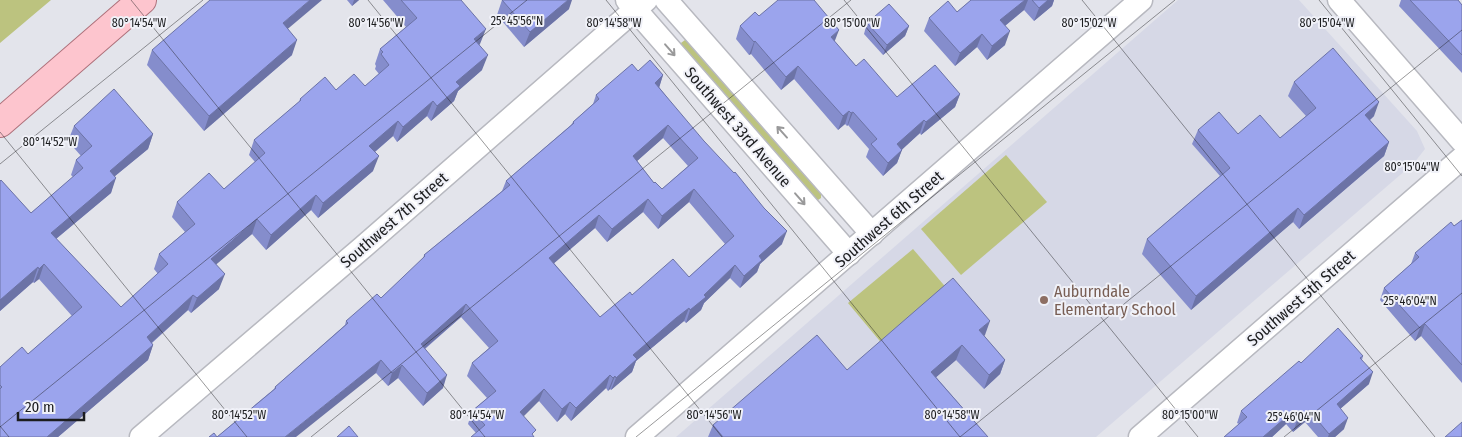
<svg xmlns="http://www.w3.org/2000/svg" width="1462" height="437" viewBox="0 0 1462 437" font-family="'Fira Sans Condensed',sans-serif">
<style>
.built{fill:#d6d8e6}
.green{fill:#bcc37f}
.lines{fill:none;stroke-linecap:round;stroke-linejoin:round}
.street-casing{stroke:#b8b9c0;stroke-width:25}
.primary-casing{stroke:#ae717b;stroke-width:30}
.street{stroke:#fff;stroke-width:22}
.primary{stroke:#fdc5ce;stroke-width:28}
.wall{fill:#858dcc;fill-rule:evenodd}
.shaded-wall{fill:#6c73a6}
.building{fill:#9ba4ed;stroke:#6c73a6;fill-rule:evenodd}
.oneway{stroke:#99999a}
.ticks{fill:none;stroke:#1c1d1f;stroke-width:1;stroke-opacity:0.45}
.education-dot{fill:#8d6e63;stroke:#f0f1f8;stroke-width:2}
.labels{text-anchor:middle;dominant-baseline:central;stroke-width:4;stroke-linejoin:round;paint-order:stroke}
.street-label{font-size:16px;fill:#1c1d1f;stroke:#f0f1f8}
.education-label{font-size:16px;fill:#785e54;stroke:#f0f1f8;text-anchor:start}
.ticks-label{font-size:12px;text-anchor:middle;fill:#1c1d1f;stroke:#f0f1f8;stroke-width:4;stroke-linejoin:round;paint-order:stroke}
</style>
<rect width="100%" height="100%" fill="#e3e4eb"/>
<path class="built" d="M1178,0H1299L1417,131L1425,149L1414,163L1096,437H676Z"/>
<g class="green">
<path d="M0,0H51L0,43Z"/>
<path d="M685,40L690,41L821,193V198L818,200L814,199L682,48L681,43Z"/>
<path d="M1006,155L1047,202L961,275L921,229Z"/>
<path d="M913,249L949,291L884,346L848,303Z"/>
</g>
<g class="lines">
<g class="street-casing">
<g id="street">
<path d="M627,0L849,254"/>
<path d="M666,0L872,234"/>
<path d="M1339,0L1462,141"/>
<path d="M141,437L362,248L646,0"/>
<path d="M637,437L1141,0"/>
<path d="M1140,437L1462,158"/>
</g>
</g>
<g class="primary-casing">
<path id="primary" d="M0,123L142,0"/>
</g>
<use href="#street" class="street"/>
<use href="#primary" class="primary"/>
</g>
<g class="wall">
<path d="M347,0H359L352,6Z"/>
<path d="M383,0H461L480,44L479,45L482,70L458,91L454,101L431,121L427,116L397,142L393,136L375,152L373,171L318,218L311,210L266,250L252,234L216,264L219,289L191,313L188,310L152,343L153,345L148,360L58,437H0V367L28,354L72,316L39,279L34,283L33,282L0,311V181L31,213L73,177L71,175L76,160L81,156L68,141L74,126L153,134L148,149L115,176L111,193L56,239L121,307L158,274L154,269L159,254L185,232L172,217L177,202L224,189L255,162L249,155L254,140L299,102L300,99L336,90L365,86L379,74L375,69L376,66L375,64L380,49L406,27Z"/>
<path d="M502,0L569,9L524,47L497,15Z"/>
<path d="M971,0H1054L1052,6L1034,21L1024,10L1005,26V45L987,60L977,47L955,66L924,31L929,18L957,12Z"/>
<path d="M1401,0H1458L1462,5V73L1399,6Z"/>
<path d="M759,16L835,42L856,66L897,97L960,94L955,107L921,135L920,133L902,149L897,163L883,176L866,157L869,149L848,125L847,126L845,124L838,130L794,79L781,90L751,54L749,55L736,39L740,26Z"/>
<path d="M867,23L909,26L905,36L883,55L864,34Z"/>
<path d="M288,29L292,55L204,131L147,65L152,50Z"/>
<path d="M638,71L663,75L659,87L782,244L760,264L757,272L740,288L730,278L704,303L701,310L686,323L684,321L636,361L632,372L611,390L610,389L608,391L606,388L571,421L565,414L557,422L539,401L476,433L468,424L472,411L487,398L467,376L472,363L489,348L461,317L425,349L443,388L423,406L398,378L388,386L376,373L217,437L274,389L275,387L345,325L346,321L381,298L423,259L424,255L502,191L506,181L571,125L573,122L593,104L596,95ZM663,138L688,166L662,189L654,183L637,161ZM689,202L725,244L689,277L632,295L600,317L554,263L595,228L607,242L643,212L658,229Z"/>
<path d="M1294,82L1374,116L1370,120L1389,142L1384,156L1299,229L1293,222L1191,310L1142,254L1147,239L1220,176L1192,144L1198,130L1280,138L1306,116L1288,96Z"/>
<path d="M1462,220V383L1421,336L1415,341L1380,300L1384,288L1411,264L1415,253L1454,226Z"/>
<path d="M985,335L984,336L1005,360L1000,374L984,389L956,360L936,377L988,437H708L713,425L847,370Z"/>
<path d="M1363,356L1362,360L1369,384L1340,409L1344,429L1335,437H1318L1305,422L1293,432L1286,424L1272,437H1224L1239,424L1237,423L1241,411L1301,363Z"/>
</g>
<g class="shaded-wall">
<path d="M310,0H322L277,38L283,23Z"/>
<path d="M354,0H359L352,6Z"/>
<path d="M568,0H572L569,9L524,47L530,32Z"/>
<path d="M1025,0H1028L1024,10L995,34L1000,20Z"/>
<path d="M1048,0H1054L1052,6L1034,21L1039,8Z"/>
<path d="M909,26L905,36L883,55L887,45Z"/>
<path d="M486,29L480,44L469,54L474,39Z"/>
<path d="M839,30L834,43L831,37Z"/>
<path d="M1010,31L1005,45L987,60L992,46Z"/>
<path d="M982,34L977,47L955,66L960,53Z"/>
<path d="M297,40L292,55L204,131L209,116Z"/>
<path d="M755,41L751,54L749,55L754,42Z"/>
<path d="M488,55L482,70L458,91L454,101L431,121L437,106L456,82Z"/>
<path d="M798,66L794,79L781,90L786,77Z"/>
<path d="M663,75L659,88L655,83Z"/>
<path d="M960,94L955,107L921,135L926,122Z"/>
<path d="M433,101L427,116L397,142L403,127Z"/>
<path d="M1379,102L1374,116L1360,129L1365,115Z"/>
<path d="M849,111L845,124L838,130L843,116Z"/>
<path d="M853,112L848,125L847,126L851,113Z"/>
<path d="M924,120L920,133L893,158L897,144Z"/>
<path d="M398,121L393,136L364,161L369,146Z"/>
<path d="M668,125L663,138L628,169L633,156Z"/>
<path d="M153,134L148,149L104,185L110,171Z"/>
<path d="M1389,142L1384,156L1299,229L1304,215Z"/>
<path d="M902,150L897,163L883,176L888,163Z"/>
<path d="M379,156L373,171L318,218L323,203Z"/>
<path d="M116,178L111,193L45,248L51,233Z"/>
<path d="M694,189L689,202L658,229L662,216Z"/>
<path d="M316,195L311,210L266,250L271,235Z"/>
<path d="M648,199L643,212L607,242L612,229Z"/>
<path d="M1298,208L1293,222L1191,310L1196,296Z"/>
<path d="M599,215L595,228L545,271L549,258Z"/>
<path d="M257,219L252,234L205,274L211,259Z"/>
<path d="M787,231L782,244L760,264L757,272L740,288L744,276L759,256Z"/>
<path d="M44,264L39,279L34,283L39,269Z"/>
<path d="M735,265L730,278L704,303L701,310L686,323L690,310L704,295Z"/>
<path d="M38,267L33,282L0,311V300Z"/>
<path d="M225,274L219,289L191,313L197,298Z"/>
<path d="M193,295L188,310L141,352L147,337Z"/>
<path d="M466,304L461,317L416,356L421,344Z"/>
<path d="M689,308L684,321L636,361L632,372L611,390L616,378L633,355L676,318Z"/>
<path d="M990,321L985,335L974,345L979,330Z"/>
<path d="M1425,324L1421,336L1415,341L1420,328Z"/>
<path d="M153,345L148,360L58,437H47Z"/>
<path d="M962,345L956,360L926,386L931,372Z"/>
<path d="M381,360L376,373L296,437H285Z"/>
<path d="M1005,360L1000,374L984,389L989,375Z"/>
<path d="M402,365L398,378L388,386L392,373Z"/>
<path d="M1373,372L1369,384L1332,416L1337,404Z"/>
<path d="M447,375L443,388L423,406L427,393Z"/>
<path d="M610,375L606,388L571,421L576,408Z"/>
<path d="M615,376L610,389L608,391L613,378Z"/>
<path d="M544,389L539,401L515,425L520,412Z"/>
<path d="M570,402L565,414L557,422L562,409Z"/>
<path d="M1309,410L1305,422L1293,432L1297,421Z"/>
<path d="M1291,413L1286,424L1272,437H1263Z"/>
<path d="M1348,418L1344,429L1335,437H1328L1329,434Z"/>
</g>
<g class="building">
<path d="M210,0H310L283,23L297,40L209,116L152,50Z"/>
<path d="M401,0H461L486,29L474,39L488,55L456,82L460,86L437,106L433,101L403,127L398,121L369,146L379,156L323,203L316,195L271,235L257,219L211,259L225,274L197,298L193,295L147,337L153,345L47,437H0V389L2,387L0,385V367L22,347L28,354L82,307L44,264L39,269L38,267L0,300V181L1,180L31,213L83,168L76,160L92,146L74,126L114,89L153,134L110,171L116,178L51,233L121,307L168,264L159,254L195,224L177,202L209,173L224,189L265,153L254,140L301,100L300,99L325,77L336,90L354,74L365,86L389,65L381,54L383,52L380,49L417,18Z"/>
<path d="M502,0H568L530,32Z"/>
<path d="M778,0H814L839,30L831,37L856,66L864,59L897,97L935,65L960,94L926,122L924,120L897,144L902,150L888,163L871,144L877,139L853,112L851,113L849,111L843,116L798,66L786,77L755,41L754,42L740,26L755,12L759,16Z"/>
<path d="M971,0H1025L1000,20L1010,31L992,46L982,34L960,53L929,18L948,1L957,12Z"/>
<path d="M1032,0H1048L1039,8Z"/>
<path d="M1410,0H1458L1462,5V55Z"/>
<path d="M889,4L909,26L887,45L867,23Z"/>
<path d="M1333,48L1379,102L1365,115L1389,142L1304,215L1298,208L1196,296L1147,239L1230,168L1198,130L1219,112L1238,134L1260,115L1280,138L1316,108L1294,82Z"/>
<path d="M650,60L663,75L655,83L704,141L734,173L735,172L764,208L787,231L759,256L762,260L744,276L735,265L704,295L706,297L690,310L689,308L676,318L633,355L637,359L616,378L615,376L613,378L610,375L576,408L570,402L562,409L544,389L520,412L536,430L532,434L534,437H471L485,425L472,411L496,391L472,363L498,341L466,304L421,344L447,375L427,393L402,365L392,373L381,360L285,437H209L214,433L217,437L276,388L275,387L348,323L346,321L377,294L381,298L425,256L424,255L510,185L506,181L574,123L573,122L599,99L596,95L632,64L638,71ZM668,125L698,158L662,189L655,182L654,183L633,156ZM694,189L734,236L689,277L673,259L632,295L630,292L600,317L549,258L599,215L612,229L648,199L662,216Z"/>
<path d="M1462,220V365L1425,324L1420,328L1384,288L1419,257L1415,253L1451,222L1454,226Z"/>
<path d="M953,278L990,321L979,330L1005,360L989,375L962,345L931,372L988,437H723L713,425L817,335L847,370Z"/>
<path d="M1338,328L1363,356L1360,358L1373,372L1337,404L1348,418L1329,434L1309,410L1297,421L1291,413L1263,437H1224L1247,417L1241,411L1299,361L1301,363Z"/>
<path d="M1462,422V437H1445Z"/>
<path d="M349,426L358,437H337Z"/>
</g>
<defs><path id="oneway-shaft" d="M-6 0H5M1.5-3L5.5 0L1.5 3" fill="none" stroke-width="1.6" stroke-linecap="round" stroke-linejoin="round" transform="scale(1.25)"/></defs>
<g class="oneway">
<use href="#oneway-shaft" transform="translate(670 50) rotate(49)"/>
<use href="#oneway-shaft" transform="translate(782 132) rotate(-132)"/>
<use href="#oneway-shaft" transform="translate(800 199) rotate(49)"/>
</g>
<path class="ticks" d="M131,0L485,437M368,0L722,437M606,0L960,437M844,0L1198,437M1082,0L1435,437M1319,0L1462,176M0,132L247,437M0,164L203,0M0,426L9,437M0,427L527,0M311,437L851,0M636,437L1175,0M960,437L1462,30M1284,437L1462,293"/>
<circle class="education-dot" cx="1044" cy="300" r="5"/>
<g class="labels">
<g class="street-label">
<text transform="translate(738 127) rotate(49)">Southwest 33rd Avenue</text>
<text transform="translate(889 219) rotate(-41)">Southwest 6th Street</text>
<text transform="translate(394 220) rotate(-41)">Southwest 7th Street</text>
<text transform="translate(1301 298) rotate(-41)">Southwest 5th Street</text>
</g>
<g class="education-label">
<text x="1054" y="291">Auburndale<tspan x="1054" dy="18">Elementary School</tspan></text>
</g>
</g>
<g class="ticks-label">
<text x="517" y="25">25°45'56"N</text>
<text x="139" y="27">80°14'54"W</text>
<text x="376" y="27">80°14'56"W</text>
<text x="614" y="27">80°14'58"W</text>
<text x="852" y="27">80°15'00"W</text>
<text x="1089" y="27">80°15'02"W</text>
<text x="1327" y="27">80°15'04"W</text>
<text x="50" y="146">80°14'52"W</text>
<text x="1412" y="171">80°15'04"W</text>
<text x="1410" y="305">25°46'04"N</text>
<text x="239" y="419">80°14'52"W</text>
<text x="477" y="419">80°14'54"W</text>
<text x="714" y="419">80°14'56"W</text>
<text x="952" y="419">80°14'58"W</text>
<text x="1190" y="419">80°15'00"W</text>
<text x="1294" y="421">25°46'04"N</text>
</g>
<path d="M18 412v8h66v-8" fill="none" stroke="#1c1d1f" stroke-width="2.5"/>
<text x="25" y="412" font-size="15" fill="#1c1d1f" stroke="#f0f1f8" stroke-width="4" paint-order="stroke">20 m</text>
</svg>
